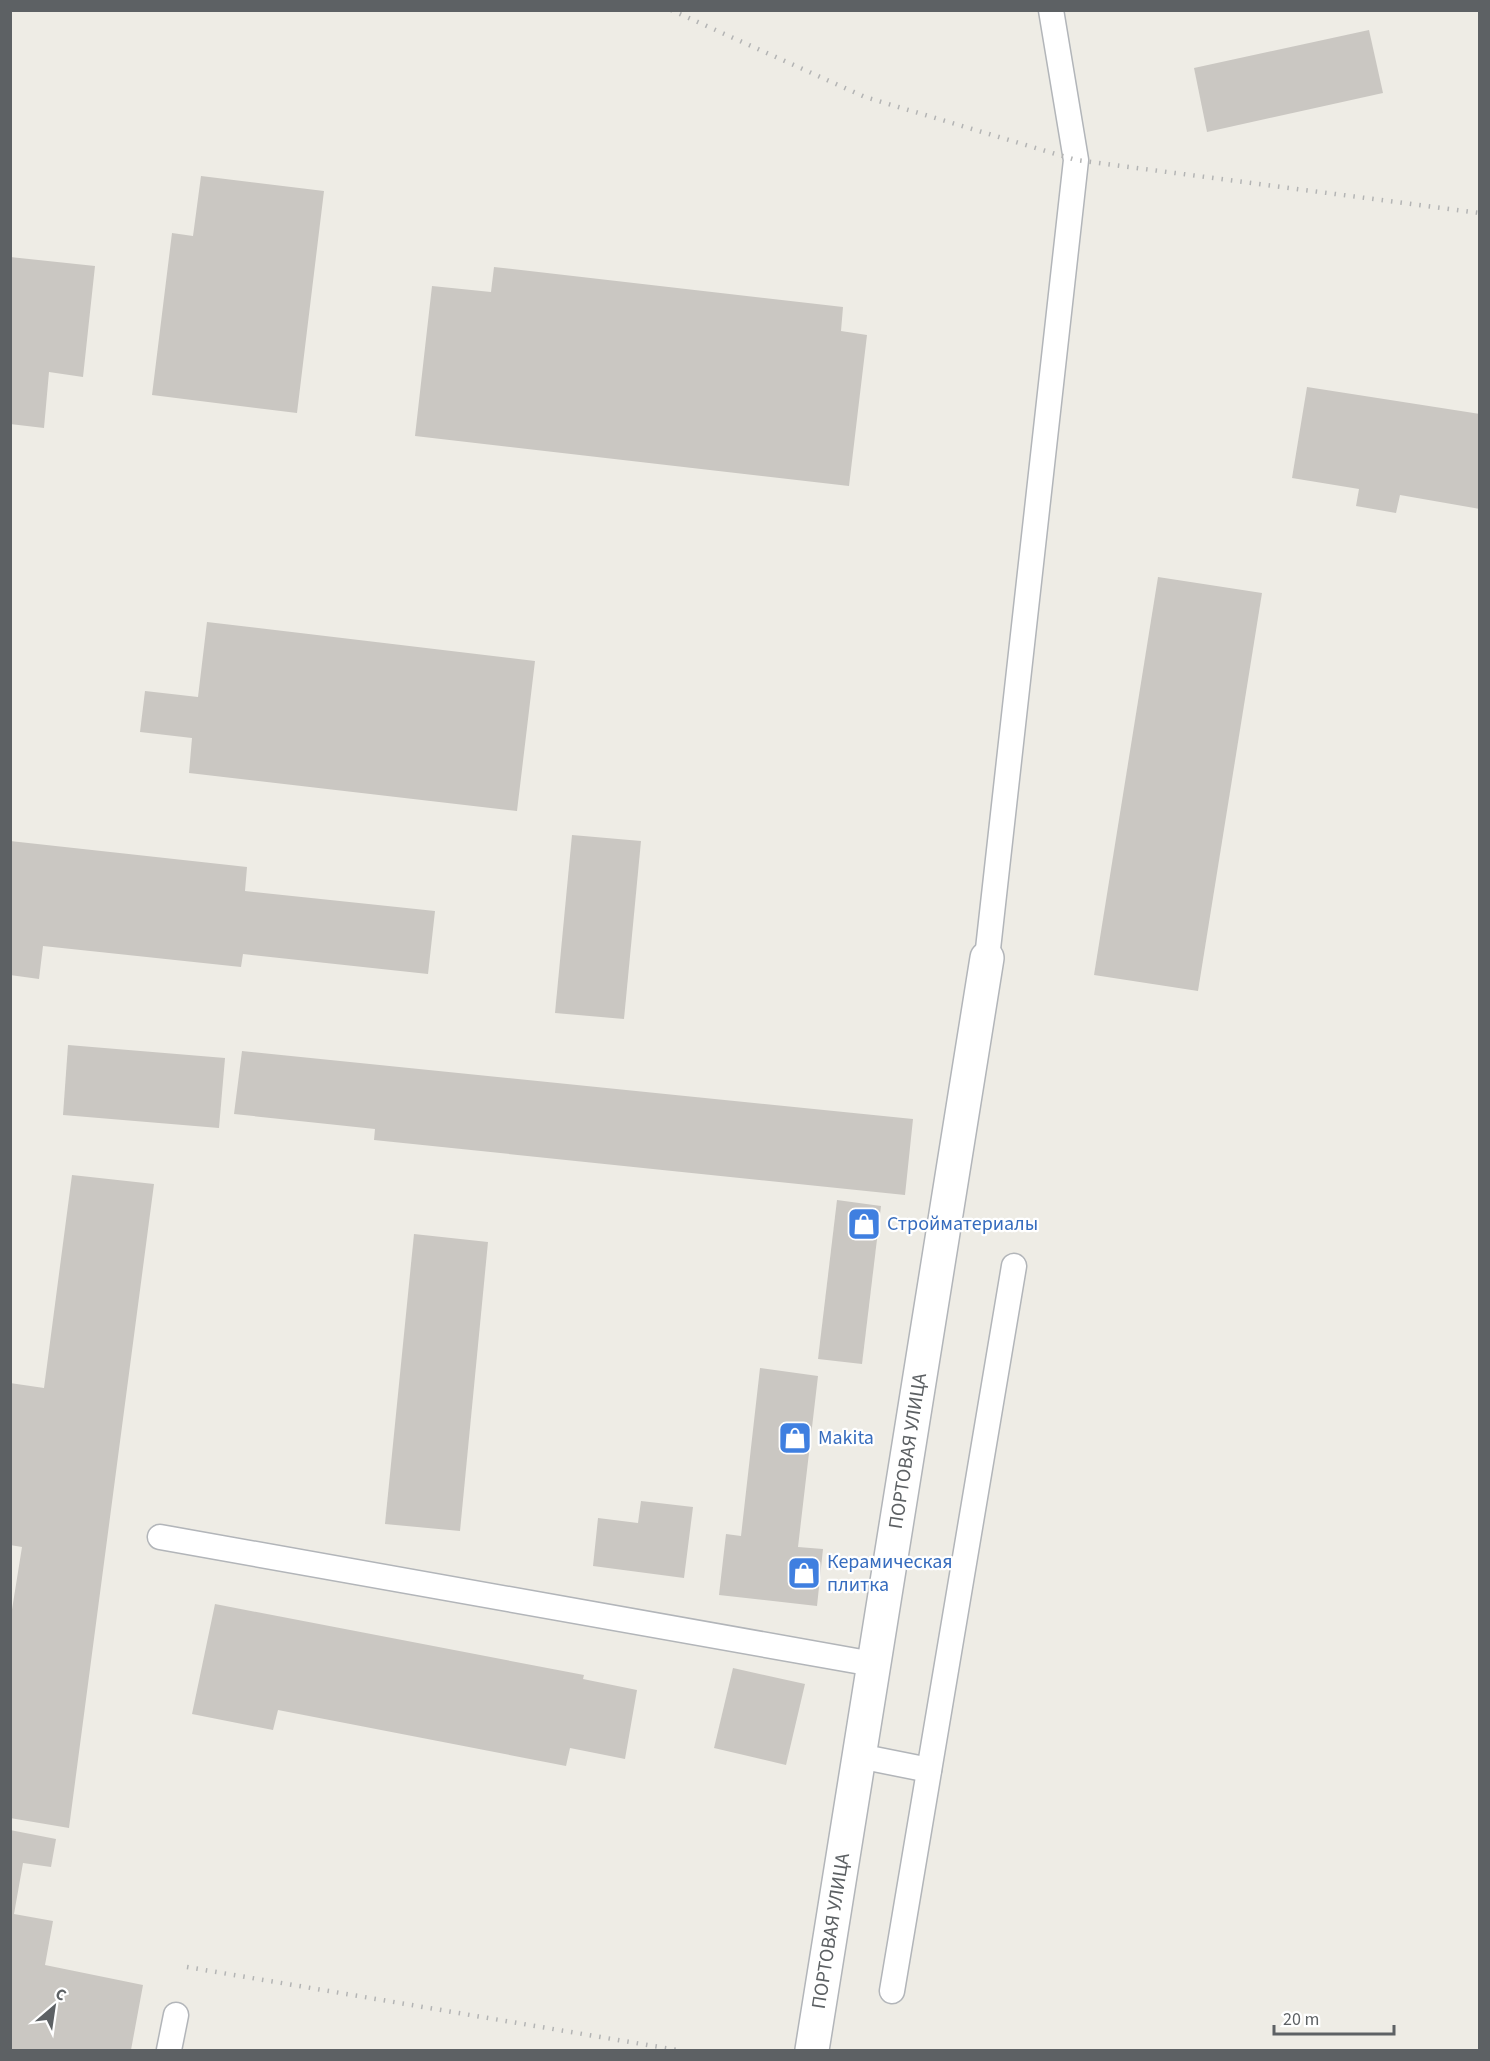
<svg xmlns="http://www.w3.org/2000/svg" width="1490" height="2061" viewBox="0 0 1490 2061" font-family="'Source Sans 3',sans-serif">
<style>
.building{fill:#cac7c2}
.lines{fill:none;stroke-linecap:round;stroke-linejoin:round}
.lane-casing{stroke:#b2b5b9;stroke-width:27}
.street-casing{stroke:#b2b5b9;stroke-width:36}
.lane{stroke:#fff;stroke-width:24}
.street{stroke:#fff;stroke-width:33}
.rail{stroke:#b3b4b4;stroke-width:4.5;stroke-dasharray:1.5 8;stroke-linecap:butt}
.labels{text-anchor:middle;dominant-baseline:central;stroke-width:4.5;stroke-linejoin:round;paint-order:stroke}
.shop-label{font-size:20px;fill:#366cbe;stroke:#fff;text-anchor:start}
.street-label{font-size:20px;fill:#5d6164;stroke:#fff}
</style>
<rect width="100%" height="100%" fill="#eeece5"/>
<g class="building">
<path d="M1369,30L1383,93L1207,132L1194,68Z"/>
<path d="M201,176L324,191L297,413L152,395L172,233L193,236Z"/>
<path d="M10,257L95,266L83,377L49,372L44,428L10,424Z"/>
<path d="M494,267L843,307L841,331L867,335L849,486L415,436L432,286L491,292Z"/>
<path d="M1307,387L1480,414V509L1400,495L1396,513L1356,506L1359,489L1292,478Z"/>
<path d="M1158,577L1262,593L1198,991L1094,975Z"/>
<path d="M207,622L535,661L517,811L189,773L192,738L140,732L145,691L198,697Z"/>
<path d="M572,835L641,841L624,1019L555,1013Z"/>
<path d="M10,841L247,867L245,891L435,911L428,974L243,954L241,967L43,946L39,979L10,975Z"/>
<path d="M68,1045L225,1058L219,1128L63,1115Z"/>
<path d="M242,1051L913,1119L905,1195L374,1140L375,1129L234,1114Z"/>
<path d="M72,1175L154,1184L69,1828L10,1818V1622L22,1547L10,1545V1383L44,1388Z"/>
<path d="M837,1200L881,1206L862,1364L818,1359Z"/>
<path d="M414,1234L488,1242L460,1531L385,1524Z"/>
<path d="M760,1368L818,1376L798,1547L823,1549L817,1606L719,1595L726,1534L741,1536Z"/>
<path d="M641,1501L693,1507L684,1578L593,1566L598,1518L638,1523Z"/>
<path d="M215,1604L584,1675L583,1679L637,1690L625,1759L570,1748L566,1766L278,1710L273,1730L192,1714Z"/>
<path d="M733,1668L805,1684L786,1765L714,1748Z"/>
<path d="M10,1830L56,1839L51,1867L23,1863L14,1914L53,1921L45,1965L143,1985L131,2050H10Z"/>
</g>
<g class="lines">
<g class="lane-casing">
<g id="lane">
<path d="M987,958L1076,160L1051,10"/>
<path d="M160,1537L873,1664"/>
<path d="M859,1756L929,1770"/>
<path d="M892,1991L1014,1266"/>
<path d="M169,2050L176,2015"/>
</g>
</g>
<g class="street-casing">
<path id="street" d="M812,2050L987,958"/>
</g>
<use href="#lane" class="lane"/>
<use href="#street" class="street"/>
<g class="rail">
<path d="M671,10L865,97L1076,160L1480,213"/>
<path d="M187,1967L677,2050"/>
</g>
</g>
<defs>
<g id="shop-square" transform="scale(1.725)"><rect x="-9" y="-9" width="18" height="18" rx="4" fill="#3f7fe0" stroke="#fff"/><path d="M-5-2.5h2.3a2.7 3.5 0 0 1 5.4 0H5L5.5 6h-11ZM-1.5-2.5h3a1.5 2.3 0 0 0-3 0Z" fill="#fff"/></g>
</defs>
<g fill-rule="evenodd">
<use href="#shop-square" x="864" y="1224"/>
<use href="#shop-square" x="795" y="1438"/>
<use href="#shop-square" x="804" y="1573"/>
</g>
<g class="labels">
<g class="shop-label">
<text x="887" y="1224">Стройматериалы</text>
<text x="818" y="1438">Makita</text>
<text x="827" y="1562">Керамическая<tspan x="827" dy="23">плитка</tspan></text>
</g>
<g class="street-label">
<text transform="translate(908 1451) rotate(-81)">ПОРТОВАЯ УЛИЦА</text>
<text transform="translate(831 1931) rotate(-81)">ПОРТОВАЯ УЛИЦА</text>
</g>
</g>
<rect width="1490" height="2061" fill="none" stroke="#5d6164" stroke-width="24"/>
<g transform="translate(54 2007) rotate(29)" stroke="#ffffff" stroke-width="4.5" paint-order="stroke">
<path d="M0-4.5L10 22L0 15L-10 22Z" fill="#5d6164"/>
<text y="-9" font-size="16" font-weight="bold" text-anchor="middle" fill="#5d6164">С</text>
</g>
<path d="M1274 2025v9h120v-9" fill="none" stroke="#5d6164" stroke-width="3"/>
<text x="1283" y="2025" font-size="18" fill="#5d6164" stroke="#ffffff" stroke-width="4.5" paint-order="stroke">20 m</text>
</svg>
